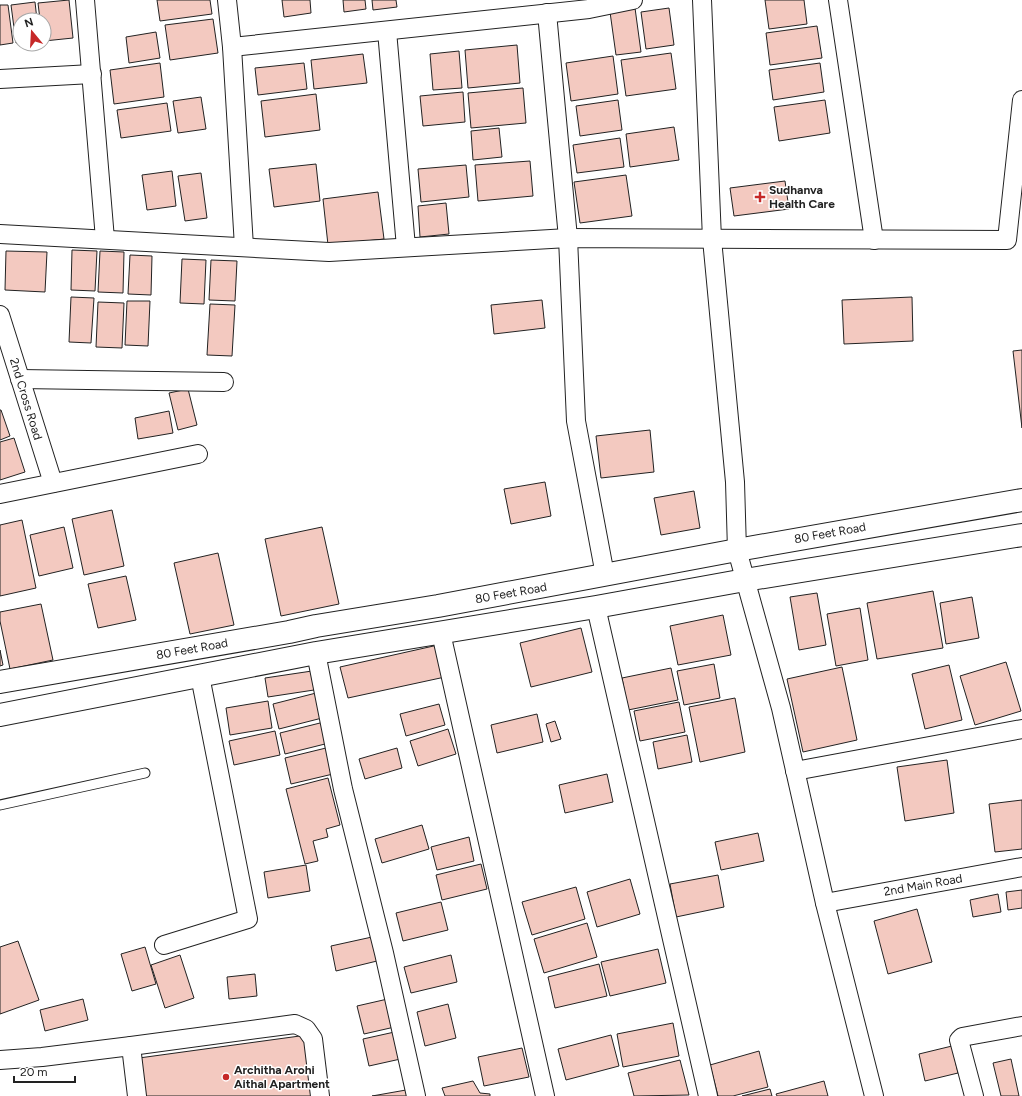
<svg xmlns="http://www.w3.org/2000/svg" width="1022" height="1096" viewBox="0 0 1022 1096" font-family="Figtree,sans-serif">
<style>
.building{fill:#f3c9c0;stroke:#222}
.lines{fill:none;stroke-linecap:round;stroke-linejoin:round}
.service-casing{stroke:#222;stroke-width:11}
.minor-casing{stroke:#222;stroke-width:20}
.secondary-casing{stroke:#222;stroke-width:24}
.service{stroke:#fff;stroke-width:9}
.minor{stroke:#fff;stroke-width:18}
.secondary{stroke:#fff;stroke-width:22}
.poi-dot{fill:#c62828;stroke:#fff;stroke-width:1.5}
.labels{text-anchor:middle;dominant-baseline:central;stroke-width:3;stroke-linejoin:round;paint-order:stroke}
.poi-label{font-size:12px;font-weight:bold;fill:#222;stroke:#fff;text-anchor:start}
.street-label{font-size:12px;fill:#222;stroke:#fff}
</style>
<rect width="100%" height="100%" fill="#fff"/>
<g class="building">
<path d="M69,0L73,38L44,41V20H40L38,3Z"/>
<path d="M157,0H210L212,14L160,21Z"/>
<path d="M282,0H310L311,13L284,17Z"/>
<path d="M343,0H365L366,9L344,12Z"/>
<path d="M372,0H396L397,7L373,10Z"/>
<path d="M765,0H804L807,24L769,29Z"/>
<path d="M35,2L37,20H20V43H16L11,5Z"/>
<path d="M0,5H8L13,43L0,45Z"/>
<path d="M635,8L641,52L616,55L610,12Z"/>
<path d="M669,8L674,45L646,49L641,12Z"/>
<path d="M213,19L218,53L170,60L165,25Z"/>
<path d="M817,26L822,58L770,65L766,33Z"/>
<path d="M156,32L160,58L129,63L126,37Z"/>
<path d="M517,45L520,83L468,88L465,50Z"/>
<path d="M459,51L462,88L433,90L430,54Z"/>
<path d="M671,53L676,89L626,96L621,60Z"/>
<path d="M363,54L367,83L314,89L311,60Z"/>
<path d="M613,56L618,94L571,101L566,63Z"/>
<path d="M160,63L164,97L114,104L110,70Z"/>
<path d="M304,63L307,89L258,95L255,68Z"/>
<path d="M820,63L824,92L773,100L769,70Z"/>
<path d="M523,88L526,123L471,128L468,93Z"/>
<path d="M463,92L465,122L423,126L420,96Z"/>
<path d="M316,94L320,130L265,137L261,101Z"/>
<path d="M201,97L206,129L178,133L173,101Z"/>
<path d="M618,100L622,130L580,136L576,106Z"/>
<path d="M825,100L830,133L779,141L774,107Z"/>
<path d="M167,103L171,131L121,138L117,110Z"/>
<path d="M674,127L679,160L630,167L626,134Z"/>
<path d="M499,128L502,157L473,160L471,131Z"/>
<path d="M620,138L624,167L577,173L573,145Z"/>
<path d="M530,161L533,196L478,201L475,165Z"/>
<path d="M316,164L320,201L274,207L269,169Z"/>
<path d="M466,165L469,197L421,202L418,169Z"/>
<path d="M172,171L176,206L147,210L142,175Z"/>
<path d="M201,173L207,218L185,221L178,176Z"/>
<path d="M626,175L632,216L580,223L574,182Z"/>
<path d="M785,181L789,209L734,216L730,188Z"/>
<path d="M378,192L384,239L328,245L323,199Z"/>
<path d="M446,203L449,234L420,237L418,206Z"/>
<path d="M72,250L97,251L95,291L71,290Z"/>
<path d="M6,251L47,252L45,292L5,290Z"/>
<path d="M100,251L124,252L123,293L98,292Z"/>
<path d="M130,255L152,256L151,295L128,294Z"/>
<path d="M182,259L206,260L204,304L180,303Z"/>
<path d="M211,260L237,261L235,301L209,300Z"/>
<path d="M71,297L94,298L91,343L69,342Z"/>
<path d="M912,297L913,341L844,344L842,300Z"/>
<path d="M542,300L545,328L494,334L491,305Z"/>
<path d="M127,301H150L148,346L125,345Z"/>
<path d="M98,302L124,303L122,348L96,347Z"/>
<path d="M210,304L235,305L232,356L207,355Z"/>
<path d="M1022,350V428L1013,351Z"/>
<path d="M188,389L197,425L178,430L169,393Z"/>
<path d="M0,410H1L10,436L0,440Z"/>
<path d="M169,411L173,433L138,439L135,418Z"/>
<path d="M650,430L654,472L601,478L596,436Z"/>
<path d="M14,438L25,472L0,480V442Z"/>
<path d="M545,482L551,516L511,524L504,489Z"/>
<path d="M694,491L700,528L661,535L654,498Z"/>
<path d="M112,510L124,566L84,575L72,519Z"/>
<path d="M22,520L36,588L0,596V525Z"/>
<path d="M64,527L73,568L39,576L30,535Z"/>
<path d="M322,527L339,604L281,616L265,539Z"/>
<path d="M218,553L234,625L190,634L174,563Z"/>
<path d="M126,576L136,620L98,628L88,584Z"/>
<path d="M933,591L943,648L877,659L867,603Z"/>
<path d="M817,593L826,645L799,650L790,597Z"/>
<path d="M972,597L979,638L946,644L940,603Z"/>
<path d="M41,604L53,660L10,669L0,621V612Z"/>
<path d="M860,608L868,660L836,666L827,614Z"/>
<path d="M723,615L731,655L678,665L670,626Z"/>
<path d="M581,628L592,672L531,687L520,643Z"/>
<path d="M438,645L445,677L348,698L340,667Z"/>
<path d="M0,650L3,665L0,666Z"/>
<path d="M1006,662L1021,711L975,725L960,676Z"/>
<path d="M714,664L720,698L684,705L677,671Z"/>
<path d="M949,665L962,720L925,729L912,674Z"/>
<path d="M842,667L857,740L803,752L787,679Z"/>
<path d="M671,668L678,700L628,710L622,678Z"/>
<path d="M312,671L314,690L268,697L265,678Z"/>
<path d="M320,692L326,717L279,729L273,704Z"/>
<path d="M735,698L745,752L700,762L689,707Z"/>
<path d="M268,701L272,728L230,735L226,708Z"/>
<path d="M679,702L685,732L640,741L634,711Z"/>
<path d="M439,704L445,725L406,736L400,714Z"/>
<path d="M537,714L543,742L497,753L491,725Z"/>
<path d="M555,721L561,739L551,742L546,724Z"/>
<path d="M324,722L329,743L285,754L280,733Z"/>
<path d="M448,729L456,754L418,766L410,741Z"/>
<path d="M275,731L280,755L234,765L229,741Z"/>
<path d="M687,735L692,762L658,769L653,742Z"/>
<path d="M326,748L333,774L291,784L285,758Z"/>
<path d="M397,748L402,768L365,779L359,759Z"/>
<path d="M947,760L954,813L905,821L897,767Z"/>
<path d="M607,774L613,802L565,813L559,785Z"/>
<path d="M328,778L340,825L326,829L328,837L313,841L318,861L305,864L286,789Z"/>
<path d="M1022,800V849L995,852L989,804Z"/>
<path d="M422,825L429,849L382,863L375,839Z"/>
<path d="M758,833L764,861L721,870L715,842Z"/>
<path d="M469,837L474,861L437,870L431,847Z"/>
<path d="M481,864L487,889L442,900L436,875Z"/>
<path d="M306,865L310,891L268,898L264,872Z"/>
<path d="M718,875L724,907L676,917L670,884Z"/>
<path d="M630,879L640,914L597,927L587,892Z"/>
<path d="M576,887L585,919L532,935L522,902Z"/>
<path d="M1022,890V908L1008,910L1006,892Z"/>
<path d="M998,894L1001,912L973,917L970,900Z"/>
<path d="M441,902L448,930L403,941L396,913Z"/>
<path d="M917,909L932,962L888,974L874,921Z"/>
<path d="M587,923L597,957L544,973L534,939Z"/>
<path d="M372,937L377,961L336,971L331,946Z"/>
<path d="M18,941L39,1000L0,1014V947Z"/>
<path d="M145,947L156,984L132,991L121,954Z"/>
<path d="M658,949L666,983L610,996L601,962Z"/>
<path d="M180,955L194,998L165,1008L151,965Z"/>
<path d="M451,955L457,982L411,993L404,967Z"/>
<path d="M599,964L607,996L555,1008L548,977Z"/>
<path d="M255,974L257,996L229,999L227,977Z"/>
<path d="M392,998L399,1026L364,1034L357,1006Z"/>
<path d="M83,999L88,1020L45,1031L40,1010Z"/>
<path d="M448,1004L456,1038L425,1046L417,1012Z"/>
<path d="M673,1023L679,1056L623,1067L617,1034Z"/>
<path d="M399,1031L405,1058L369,1066L363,1039Z"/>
<path d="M307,1035L313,1096H144L139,1058Z"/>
<path d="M611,1035L619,1066L566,1080L558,1049Z"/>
<path d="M952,1046L958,1073L925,1081L919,1054Z"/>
<path d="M522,1048L529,1077L484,1086L478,1057Z"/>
<path d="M759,1051L768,1087L733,1096H718L710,1065Z"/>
<path d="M1011,1059L1019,1096H1001L993,1063Z"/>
<path d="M680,1060L689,1095L634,1096L628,1073Z"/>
<path d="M473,1081L480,1093L490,1094V1096H445L442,1088Z"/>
<path d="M824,1081L828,1096H777L776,1094Z"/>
<path d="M770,1089L772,1096H742Z"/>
<path d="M406,1090L407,1096H372Z"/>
</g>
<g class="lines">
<g class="service-casing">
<path id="service" d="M0,805L145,773"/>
</g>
<g class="minor-casing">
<g id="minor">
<path d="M85,0L105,239"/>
<path d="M227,0L232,47L244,247"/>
<path d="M702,0L712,239L735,482L737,550L781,708L825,903L874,1096"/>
<path d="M838,0L874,240"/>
<path d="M547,13L568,238L576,421L605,575"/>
<path d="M387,31L406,247"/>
<path d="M232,47L589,9L633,0"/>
<path d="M0,79L92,74"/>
<path d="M0,234L329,252L568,238L1007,240L1022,100"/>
<path d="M0,315L53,483"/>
<path d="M20,379L224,382"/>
<path d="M0,494L198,454"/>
<path d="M596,607L708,1096"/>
<path d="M441,633L545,1096"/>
<path d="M316,653L343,789L384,953L416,1096"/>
<path d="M795,771L1022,729"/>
<path d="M825,903L1022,867"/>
<path d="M164,945L248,919L200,676"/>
<path d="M131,1046L295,1024L306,1029L313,1039L320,1096"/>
<path d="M0,1060L42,1057L131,1046L137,1096"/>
<path d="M974,1096L959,1040L962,1037L1022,1026"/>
</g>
</g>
<g class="secondary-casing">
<g id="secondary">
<path d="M0,682L289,632L316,626L438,606L561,583L737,550L1022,500"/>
<path d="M0,715L316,653L596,607L745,580L1022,535"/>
</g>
</g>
<use href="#service" class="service"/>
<use href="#minor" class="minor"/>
<use href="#secondary" class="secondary"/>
</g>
<g class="poi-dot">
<path d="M758 191h4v4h4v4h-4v4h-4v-4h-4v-4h4z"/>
<circle cx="226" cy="1077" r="4"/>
</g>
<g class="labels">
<g class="poi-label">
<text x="769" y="190">Sudhanva<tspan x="769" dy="14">Health Care</tspan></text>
<text x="234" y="1070">Architha Arohi<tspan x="234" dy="14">Aithal Apartment</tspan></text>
</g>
<g class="street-label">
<text transform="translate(26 399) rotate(73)">2nd Cross Road</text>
<text transform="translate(830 533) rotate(-10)">80 Feet Road</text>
<text transform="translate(511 593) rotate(-10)">80 Feet Road</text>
<text transform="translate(192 649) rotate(-10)">80 Feet Road</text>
<text transform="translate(923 885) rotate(-10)">2nd Main Road</text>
</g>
</g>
<g transform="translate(32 32) rotate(342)"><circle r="19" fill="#ffffff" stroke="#a7a7a7"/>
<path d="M0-3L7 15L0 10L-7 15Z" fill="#c62828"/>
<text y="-6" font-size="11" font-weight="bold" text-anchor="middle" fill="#222222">N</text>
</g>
<path d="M14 1076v6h61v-6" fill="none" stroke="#222222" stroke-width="2"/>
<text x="20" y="1076" font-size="12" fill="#222222" stroke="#ffffff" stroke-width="3" paint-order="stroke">20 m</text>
</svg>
